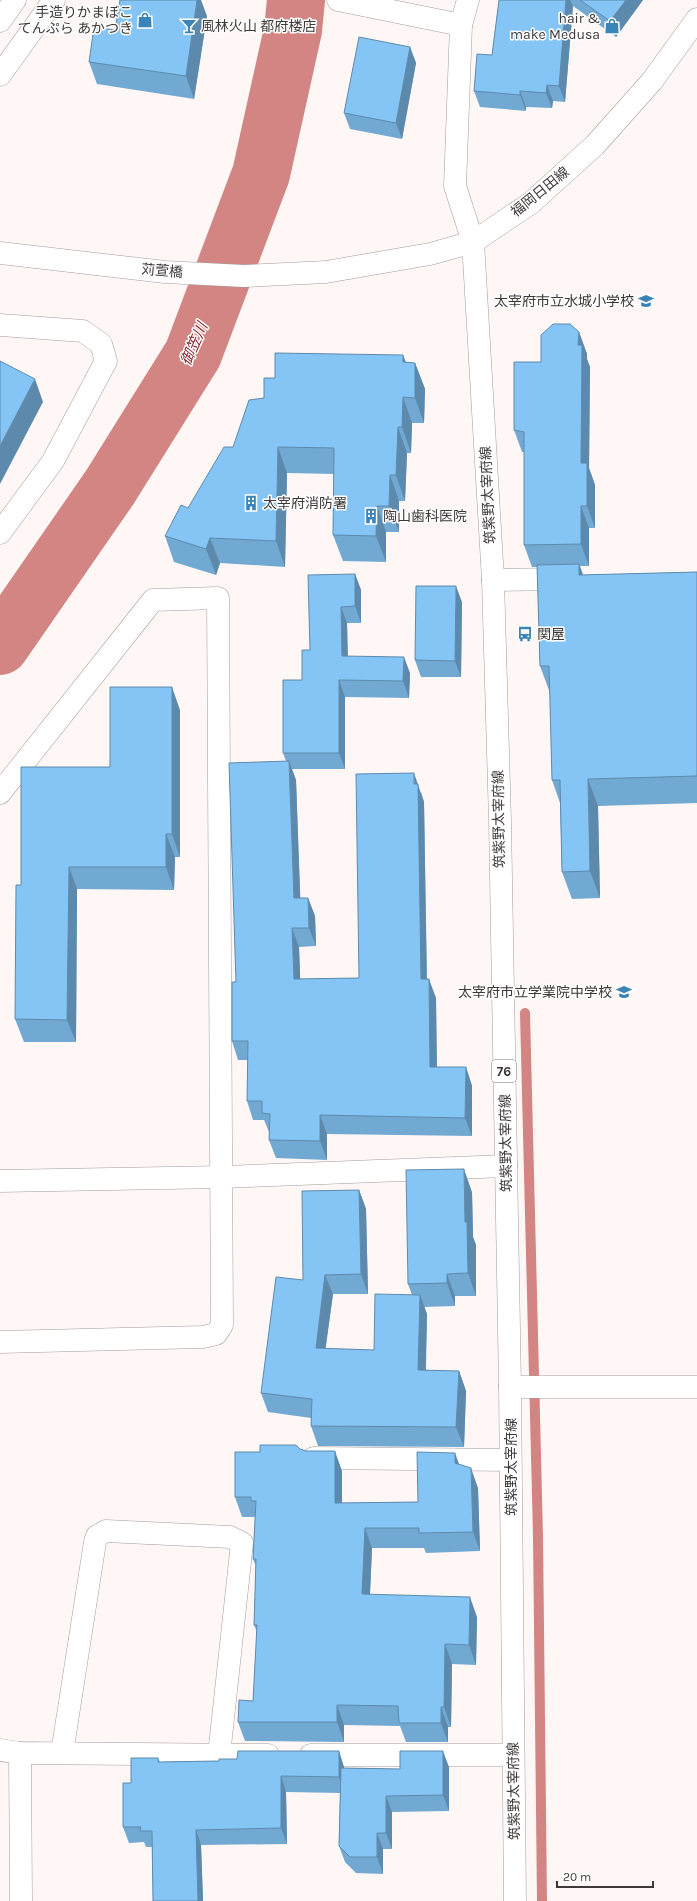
<svg xmlns="http://www.w3.org/2000/svg" width="697" height="1901" viewBox="0 0 697 1901" font-family="Karla,'Noto Sans JP',sans-serif">
<style>
.lines{fill:none;stroke-linecap:round;stroke-linejoin:round}
.stream{stroke:#d28583;stroke-width:10}
.river{stroke:#d28583;stroke-width:58}
.minor-casing{stroke:#a49c9c;stroke-width:23}
.major-casing{stroke:#a49c9c;stroke-width:23}
.highway-casing{stroke:#a49c9c;stroke-width:23}
.minor{stroke:#fff;stroke-width:22}
.major{stroke:#fff;stroke-width:22}
.highway{stroke:#fff;stroke-width:22}
.wall{fill:#72a9d3}
.shaded-wall{fill:#5d8aac}
.building{fill:#85c5f5;stroke:#5d8aac}
.labels{text-anchor:middle;dominant-baseline:central;stroke-width:3;stroke-linejoin:round;paint-order:stroke}
.shield{fill:#fff;stroke:#767474;stroke-width:1}
.shield-label{font-size:13px;font-weight:bold;fill:#3c3938}
.poi-label{font-size:14px;fill:#3c3938;stroke:#fff;text-anchor:end}
.street-label{font-size:14px;fill:#3c3938;stroke:#fff}
.water-label{font-size:15px;font-style:italic;fill:#862a2e;stroke:#fff}
</style>
<rect width="100%" height="100%" fill="#fff7f6"/>
<g class="lines">
<path class="stream" d="M525,1013L538,1536L542,1901"/>
<path class="river" d="M0,646L110,487L193,354L261,174L293,30L296,0"/>
<g class="minor-casing">
<g id="minor">
<path d="M338,0L461,25"/>
<path d="M468,0L461,25L455,186L473,242"/>
<path d="M0,325L83,331L101,344L106,361L53,461L0,533"/>
<path d="M493,580L568,579"/>
<path d="M0,793L153,600L218,598L222,1325L216,1334L203,1337L0,1342"/>
<path d="M0,1181L222,1177L506,1166"/>
<path d="M510,1387H697"/>
<path d="M314,1458L510,1460"/>
<path d="M0,1750L20,1753L268,1755"/>
<path d="M20,1753L21,1901"/>
<path d="M62,1753L95,1542L97,1536L106,1531L230,1537L242,1543L219,1755"/>
<path d="M311,1755H513"/>
</g>
</g>
<g class="major-casing">
<g id="major">
<path d="M473,242L493,580L500,821L510,1387L515,1901"/>
<path d="M0,253L165,272L244,276L326,272L430,254L473,242L531,203L595,145L652,81L697,19"/>
</g>
</g>
<g class="highway-casing">
<g id="highway">
<path d="M0,21L15,0"/>
<path d="M0,75L54,0"/>
</g>
</g>
<use href="#minor" class="minor"/>
<use href="#major" class="major"/>
<use href="#highway" class="highway"/>
</g>
<g class="wall">
<path d="M499,0H643L616,37L573,6L565,102L553,101L552,108L526,107V111L480,107L474,91L492,55Z"/>
<path d="M207,16L194,99L97,84L89,62L115,30Z"/>
<path d="M410,47L416,63L402,139L350,129L344,113Z"/>
<path d="M579,332L587,354V359L590,367L589,468L595,485V528H589V566H580L583,575L697,572V803L598,806L600,898L572,899L562,872L560,803L552,780L550,693L540,666L537,567H532L524,545V452H522L514,430L541,362Z"/>
<path d="M403,355L406,362L415,363L425,389L424,423H412L411,453H407L405,501H399V532H386V562L343,561L333,535L334,474L287,473L285,567L220,563L216,575L174,562L165,536L188,508L233,447L264,398L275,378Z"/>
<path d="M355,574L361,590V623H347L348,656L410,673L409,698L345,697V769H292L296,780L300,898H308L315,916L316,946L299,947L300,979L359,978L421,792L424,802L427,979L436,998L437,1067H466L472,1086V1136L327,1134V1160L276,1158L269,1140L270,1132H269L264,1120H253L247,1101L248,1060H238L232,1041L236,982L286,761L283,753L310,650Z"/>
<path d="M462,602L461,677H421L415,660Z"/>
<path d="M180,710V857H175L174,890L77,889L76,1042H24L15,1019L21,885L110,767Z"/>
<path d="M359,1190L366,1209L368,1294H333L325,1349L374,1350L412,1295L408,1284L472,1192L473,1237L476,1245V1296H455V1306L424,1307L427,1314L426,1370L459,1371L466,1391L464,1447L318,1446L311,1426V1418L268,1412L261,1393Z"/>
<path d="M300,1449L342,1471V1503L418,1502L460,1465L478,1488L480,1551L426,1553L424,1548H372L370,1595L477,1617L476,1665L452,1664L451,1727H448V1742H406L400,1726L344,1725V1742L245,1741L238,1722L253,1701L257,1632L254,1625L256,1566L253,1559L255,1517H242L235,1497L260,1452Z"/>
<path d="M339,1751L344,1768L400,1769L449,1767V1811L392,1812V1849H383V1874L356,1873L345,1862L339,1846L340,1793L286,1792L287,1844L201,1845L203,1901H153L152,1847H146L144,1842L129,1843L123,1827L131,1783L158,1758L160,1762L219,1761Z"/>
</g>
<g class="shaded-wall">
<path d="M197,0H201L207,16L194,99L186,76Z"/>
<path d="M566,0H570L573,6L565,102L559,86Z"/>
<path d="M626,0H643L616,37L610,21Z"/>
<path d="M410,47L416,63L402,139L396,123Z"/>
<path d="M547,85L553,101L552,108L546,93Z"/>
<path d="M520,91L526,107V111L520,95Z"/>
<path d="M579,332L587,354V359L590,367L589,468L595,485V528L587,506L581,463L578,345Z"/>
<path d="M403,355L412,381L403,362Z"/>
<path d="M415,363L425,389L424,423L415,398Z"/>
<path d="M35,379L43,402L0,484V446Z"/>
<path d="M403,397L412,423L411,453L402,427Z"/>
<path d="M398,427L407,453L405,501L396,475Z"/>
<path d="M278,447L287,473L285,567L276,541Z"/>
<path d="M390,475L399,501V532L389,506Z"/>
<path d="M377,506L386,532V562L376,536Z"/>
<path d="M581,506L589,528V566L581,544Z"/>
<path d="M210,538L220,563L216,575L206,549Z"/>
<path d="M579,564L589,591L579,575Z"/>
<path d="M355,574L361,590V623L355,606Z"/>
<path d="M456,586L462,602L461,677L455,661Z"/>
<path d="M341,607L347,623L348,673L342,656Z"/>
<path d="M404,657L410,673L409,698L403,681Z"/>
<path d="M339,680L345,697V769L339,753Z"/>
<path d="M172,687L180,710V857L172,834Z"/>
<path d="M289,761L296,780L301,917L294,898Z"/>
<path d="M414,773L424,802L427,998L421,979Z"/>
<path d="M588,779L598,806L600,898L590,871Z"/>
<path d="M166,834L175,857L174,890L166,867Z"/>
<path d="M69,867L77,889L76,1042L67,1020Z"/>
<path d="M308,898L315,916L316,946L309,928Z"/>
<path d="M292,928L299,947L301,997L294,979Z"/>
<path d="M429,979L436,998L437,1085L430,1067Z"/>
<path d="M466,1067L472,1086V1136L465,1118Z"/>
<path d="M320,1115L327,1134V1160L320,1141Z"/>
<path d="M464,1169L472,1192L473,1237L476,1245V1296L468,1273L465,1222Z"/>
<path d="M359,1190L366,1209L368,1294L361,1274Z"/>
<path d="M447,1274L455,1296V1306L447,1283Z"/>
<path d="M325,1275L333,1294L323,1368L316,1348Z"/>
<path d="M420,1295L427,1314L425,1389L418,1370Z"/>
<path d="M459,1371L466,1391L464,1447L456,1427Z"/>
<path d="M335,1451L342,1471V1523L335,1503Z"/>
<path d="M455,1453L462,1472L455,1463Z"/>
<path d="M471,1468L478,1488L480,1551L473,1532Z"/>
<path d="M365,1528L372,1548L369,1614L362,1594Z"/>
<path d="M470,1597L477,1617L476,1665L469,1645Z"/>
<path d="M445,1644L452,1664L451,1727L444,1707Z"/>
<path d="M337,1705L344,1725V1742L337,1722Z"/>
<path d="M441,1707L448,1727V1742L441,1723Z"/>
<path d="M339,1751L344,1767V1793L339,1777Z"/>
<path d="M443,1751L449,1767V1811L443,1795Z"/>
<path d="M281,1776L286,1792L287,1844L281,1828Z"/>
<path d="M386,1796L392,1812V1849L386,1833Z"/>
<path d="M196,1830L201,1845L203,1901H198Z"/>
<path d="M377,1833L383,1849V1874L377,1857Z"/>
</g>
<g class="building">
<path d="M120,0H197L186,76L89,62L94,27L115,30Z"/>
<path d="M499,0H566L559,86L547,85L546,93L520,91V95L474,91L477,54L492,55Z"/>
<path d="M580,0H626L610,21Z"/>
<path d="M359,37L410,47L396,123L344,113Z"/>
<path d="M553,324H570L579,332L578,345H582L581,463H587V506H581V544L524,545V432L514,430V362H541V335Z"/>
<path d="M275,353L403,355V362L415,363V398L403,397L402,427H398L396,475H390L389,506H377L376,536L333,535L334,448L278,447L276,541L210,538L206,549L165,536L181,505L188,508L224,447H233L249,400L264,398V378H275Z"/>
<path d="M0,361L35,379L0,446Z"/>
<path d="M579,564V575L697,572V776L588,779L590,871L562,872L560,780H552L549,666H540L537,565Z"/>
<path d="M355,574V606L341,607L342,656L404,657L403,681L339,680V753H283V680H302V650H310L308,575Z"/>
<path d="M416,586H456L455,661L415,660Z"/>
<path d="M110,687H172V834H166V867H69L67,1020L15,1019L16,885H21V767H110Z"/>
<path d="M289,761L294,898H308L309,928H292L294,979L359,978L356,774L414,773V784H418L421,979H429L430,1067H466L465,1118L320,1115V1141L269,1140L270,1114L262,1113V1101H247L248,1041H232V982H236L229,763Z"/>
<path d="M464,1169L465,1222H467L468,1273L447,1274V1283L408,1284L406,1170Z"/>
<path d="M359,1190L361,1274L325,1275L316,1348L374,1350L375,1294L420,1295L418,1370L459,1371L456,1427L311,1426L312,1399L261,1393L276,1277L303,1280L302,1191Z"/>
<path d="M260,1445H296L300,1449L306,1451H335V1503L418,1502L417,1452L455,1453V1463L471,1468L473,1532L419,1533V1528H365L362,1594L470,1597L469,1645L445,1644L444,1707H441V1723H399L398,1706L337,1705V1722H238L239,1700L253,1701L257,1625H254L256,1559H253L256,1501H251V1497H235V1452H260Z"/>
<path d="M238,1751H339V1777L281,1776V1828L196,1830L198,1901H153L152,1831H140L141,1827H123V1783H131V1758H158V1762L219,1761V1759H237Z"/>
<path d="M400,1751H443V1795L386,1796V1833H377V1857H350L339,1846L341,1768L400,1769Z"/>
</g>
<defs>
<g id="shop-bare" transform="scale(1.2)"><path d="M-5-2.5h2.3a2.7 3.5 0 0 1 5.4 0H5L5.5 6h-11ZM-1.5-2.5h3a1.5 2.3 0 0 0-3 0Z" fill="#3b84b8" stroke="#fff" stroke-width="2.5" paint-order="stroke"/></g>
<g id="bar-bare" transform="scale(1.2)"><path d="M-6-5H6L.8 .8V4.5H3.5V6h-7V4.5H-.8V.8Z" fill="#3b84b8" stroke="#fff" stroke-width="2.5" paint-order="stroke"/></g>
<g id="school-bare" transform="scale(1.2)"><path d="M0-5L7-2L0 1L-7-2ZM-4 1L0 2.5L4 1V4Q0 6-4 4Z" fill="#3b84b8" stroke="#fff" stroke-width="2.5" paint-order="stroke"/></g>
<g id="building-bare" transform="scale(1.2)"><path d="M-4-6H4V6H1V3H-1V6H-4ZM-2.5-4.3h1.7v1.8h-1.7ZM.8-4.3h1.7v1.8H.8ZM-2.5-1h1.7V.8h-1.7ZM.8-1h1.7V.8H.8Z" fill="#3b84b8" stroke="#fff" stroke-width="2.5" paint-order="stroke"/></g>
<g id="bus-bare" transform="scale(1.2)"><path d="M-5-6H5V4H4V6H2V4H-2V6H-4V4H-5ZM-3.5-4V0h7V-4ZM-3.5 1.2v1.5H-2V1.2ZM2 1.2v1.5H3.5V1.2Z" fill="#3b84b8" stroke="#fff" stroke-width="2.5" paint-order="stroke"/></g>
</defs>
<g fill-rule="evenodd">
<use href="#shop-bare" x="145" y="20"/>
<use href="#bar-bare" x="189" y="26"/>
<use href="#shop-bare" x="612" y="26"/>
<use href="#school-bare" x="646" y="301"/>
<use href="#building-bare" x="251" y="503"/>
<use href="#building-bare" x="371" y="516"/>
<use href="#bus-bare" x="525" y="634"/>
<use href="#school-bare" x="624" y="992"/>
</g>
<g class="labels">
<rect class="shield" x="492" y="1060" width="24" height="22" rx="3"/>
<g class="shield-label">
<text x="504" y="1071">76</text>
</g>
<g class="poi-label">
<text x="133" y="12">手造りかまぼこ<tspan x="133" dy="16">てんぷら あかつき</tspan></text>
<text x="600" y="18">hair &amp;<tspan x="600" dy="16">make Medusa</tspan></text>
<text x="201" y="26" text-anchor="start">風林火山 都府楼店</text>
<text x="634" y="301">太宰府市立水城小学校</text>
<text x="263" y="503" text-anchor="start">太宰府消防署</text>
<text x="383" y="516" text-anchor="start">陶山歯科医院</text>
<text x="537" y="634" text-anchor="start">関屋</text>
<text x="612" y="992">太宰府市立学業院中学校</text>
</g>
<g class="street-label">
<text transform="translate(540 192) rotate(-39)">福岡日田線</text>
<text transform="translate(162 271) rotate(5)">苅萱橋</text>
<text transform="translate(488 495) rotate(-93)">筑紫野太宰府線</text>
<text transform="translate(499 819) rotate(-91)">筑紫野太宰府線</text>
<text transform="translate(506 1143) rotate(-91)">筑紫野太宰府線</text>
<text transform="translate(511 1467) rotate(-90)">筑紫野太宰府線</text>
<text transform="translate(514 1791) rotate(-91)">筑紫野太宰府線</text>
</g>
<g class="water-label">
<text transform="translate(194 344) rotate(-66)">御笠川</text>
</g>
</g>
<path d="M557 1881v6h96v-6" fill="none" stroke="#3c3938" stroke-width="2"/>
<text x="563" y="1881" font-size="12" fill="#3c3938" stroke="#ffffff" stroke-width="3" paint-order="stroke">20 m</text>
</svg>
